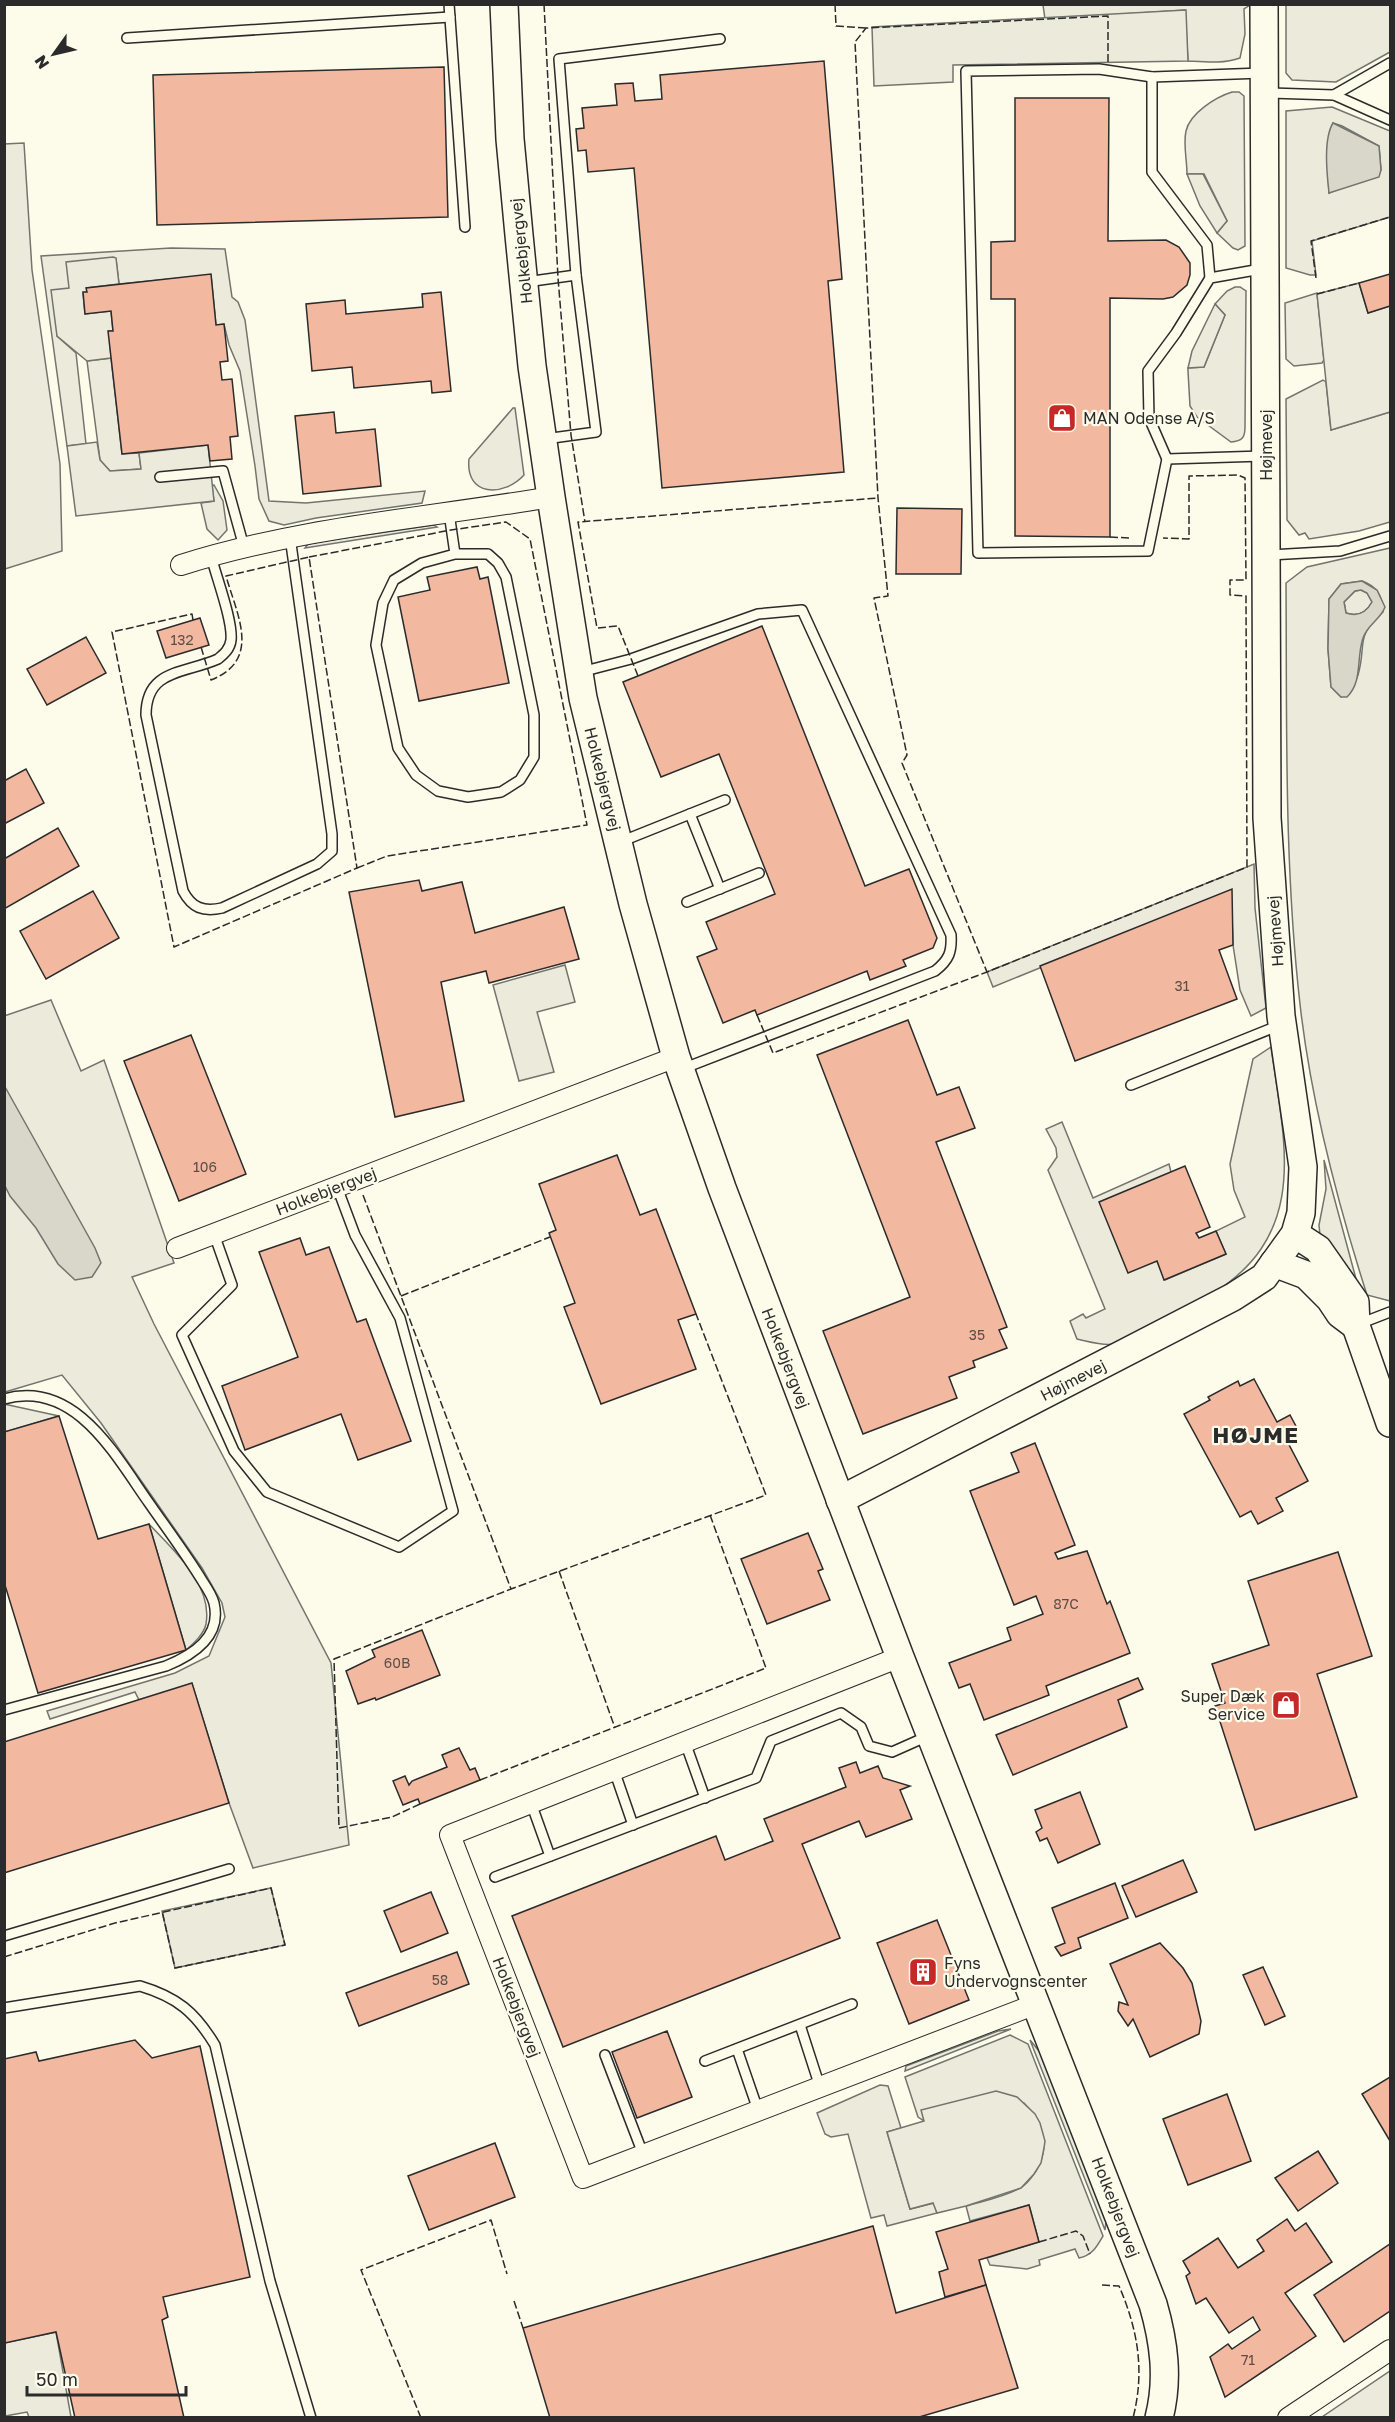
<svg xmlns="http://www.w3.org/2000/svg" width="1395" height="2422" viewBox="0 0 1395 2422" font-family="'Golos Text',sans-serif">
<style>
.green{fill:#ecebdb;stroke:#74746e;stroke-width:1.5;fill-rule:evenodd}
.parking{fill:#eceadb;stroke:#74746e;stroke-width:1.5}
.water{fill:#d8d7c9;stroke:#74746e;stroke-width:1.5;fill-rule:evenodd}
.building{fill:#f2b8a0;stroke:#2b2b2b;stroke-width:1.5}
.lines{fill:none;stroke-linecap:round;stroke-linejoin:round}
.lane-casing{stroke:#2b2b2b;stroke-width:12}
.street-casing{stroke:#2b2b2b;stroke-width:22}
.secondary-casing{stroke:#2b2b2b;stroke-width:30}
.lane{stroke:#fdfbea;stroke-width:9}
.street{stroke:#fdfbea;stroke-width:20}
.secondary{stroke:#fdfbea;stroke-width:27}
.fence{stroke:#2b2b2b;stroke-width:1.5;stroke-dasharray:8 3;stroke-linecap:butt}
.labels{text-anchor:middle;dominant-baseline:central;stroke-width:4.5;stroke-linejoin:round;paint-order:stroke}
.number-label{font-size:14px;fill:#5d4e48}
.street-label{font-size:16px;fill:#2b2b2b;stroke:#fdfbea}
.poi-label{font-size:16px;fill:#2b2b2b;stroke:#fdfbea;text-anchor:start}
.district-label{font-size:22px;font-weight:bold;letter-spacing:1.5px;fill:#2b2b2b;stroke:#fdfbea}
</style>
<rect width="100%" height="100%" fill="#fdfbea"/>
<g class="green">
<path d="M1043,5H1250L1244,9L1245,34L1240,58C1224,64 1205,62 1188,61L1185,10L1045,19Z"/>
<path d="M1286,5H1390V52L1336,82L1292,80L1286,73Z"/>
<path d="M1232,92H1239L1244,96L1245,246L1238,250L1233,248L1217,233L1227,221L1204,174H1187C1187,160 1183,144 1186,131C1190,113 1216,97 1232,92Z"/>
<path d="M1332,107L1390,131V217L1312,241L1316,275H1310L1286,268V111ZM1333,123L1342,126L1379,146L1381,170L1329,193L1327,150Z"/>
<path d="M24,143L32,270L60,464L62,551L5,569L4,144Z"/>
<path d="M171,248L225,249L232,297L238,302L245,320L269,501L306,503L425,491L422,503L316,518L284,525L269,521L259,499L255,466L240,371L229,345L224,324L216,325L211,275L119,284L116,259L69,288L57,336L76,353L86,444L67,446L41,256Z"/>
<path d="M1235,287H1240L1246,291L1245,427C1245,438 1242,441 1231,442L1197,417L1190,406L1188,371V368L1204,367L1225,315L1215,304L1227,291Z"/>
<path d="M1317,293L1324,360L1322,363L1294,366L1286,359L1285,303Z"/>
<path d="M111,358L122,454L139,453L141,469L110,471L100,460L87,361Z"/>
<path d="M1323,380L1326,382L1331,430L1390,412V522L1359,531L1309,539L1305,533L1299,535L1287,520L1286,399Z"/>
<path d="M513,408H515L524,475C504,497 465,497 469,459Z"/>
<path d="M214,485L223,501L227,530L218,540L207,529L201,503L214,501L212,486Z"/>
<path d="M434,525L437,527L305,548L308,544L324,541Z"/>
<path d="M1390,548V1301L1367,1295C1337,1201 1311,1103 1300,1004C1284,864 1287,723 1286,583L1307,567ZM1362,581C1377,586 1383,597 1383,612C1354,638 1367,644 1358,675C1356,683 1346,691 1341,697L1331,687L1328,649L1329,599L1341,584Z"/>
<path d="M1361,590L1367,593L1372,602C1366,613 1358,617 1346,613L1344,602L1355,591Z"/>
<path d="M1254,864L1255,908L1266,1008L1251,1016L1240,990L1233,945L1231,890L993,987L987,972Z"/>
<path d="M51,1000L81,1071L104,1060L174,1263L132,1277L154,1324L331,1663L349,1845L253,1868L229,1803L192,1684L139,1700L135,1692L50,1719L47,1711L175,1673L209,1656L225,1617L222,1603L202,1568L101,1423L62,1375L5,1392L4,1016Z"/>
<path d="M1271,1047C1284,1142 1311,1233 1212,1294C1200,1302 1187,1307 1175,1313C1160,1321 1128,1340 1113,1344C1103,1346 1087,1341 1077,1339L1070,1321L1083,1314L1086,1318L1105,1309L1048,1170L1057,1157L1056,1148L1046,1129L1062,1122L1093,1198L1169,1164L1171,1172L1157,1261L1165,1280L1226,1254L1216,1231L1245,1217L1234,1190L1230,1164L1253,1059Z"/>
<path d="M1324,1160L1359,1290L1320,1235L1319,1225L1326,1189Z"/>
<path d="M4,1404L59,1416L5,1432Z"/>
<path d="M149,1524C173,1550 213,1584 206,1624C204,1634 194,1643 186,1650Z"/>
<path d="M271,1888L285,1945L175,1968L162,1911Z"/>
<path d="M1011,2029L905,2071L906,2066L998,2031Z"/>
<path d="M1010,2035L1028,2044L1103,2236C1096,2248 1092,2255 1079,2258L1075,2249L1039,2260L1040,2265L1027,2269L990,2265L987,2258L1039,2242L1029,2205L970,2221L966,2206C983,2201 1004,2197 1020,2188C1026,2185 1032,2177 1036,2171C1051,2146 1043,2123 1024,2103L922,2110L924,2121L918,2117L905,2077Z"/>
<path d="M1030,2040L1039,2051L1048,2069L1106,2222L1105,2230Z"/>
<path d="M880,2085L888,2086L901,2128L887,2132L910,2209L934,2203L937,2213L887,2226L884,2215L871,2218L848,2134L831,2137L825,2134L817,2113Z"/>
<path d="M1390,2371V2417H1322Z"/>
</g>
<g class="parking">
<path d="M1186,10L1188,61L953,65V82L874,86L872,27Z"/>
<path d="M1187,174H1203L1227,221L1217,233L1200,206Z"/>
<path d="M113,257L116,258L119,284L87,288V292L83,293L85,314L111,311L113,331H109L111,358L87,361L57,336L51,290L69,288L66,262Z"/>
<path d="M1359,283L1368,313L1390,306V412L1331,430L1317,294Z"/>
<path d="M1215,304L1225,315L1204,367L1188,368L1192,351Z"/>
<path d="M97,442L100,460L110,471L141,469L139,453L208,445L214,501L76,516L67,446Z"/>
<path d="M565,965L575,1002L537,1012L554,1072L519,1081L493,985Z"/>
<path d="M996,2091L1017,2097L1035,2114L1040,2123L1045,2141L1044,2148L1041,2163L1034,2174L1021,2188L966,2206L937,2213L933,2203L910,2209L887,2132L924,2121L921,2110Z"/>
<path d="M56,2332L71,2417H29L27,2412L5,2416L4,2341L5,2343Z"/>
</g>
<g class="water">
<path d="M1333,123L1379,146L1381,170L1379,177L1329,193C1327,175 1323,139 1333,123Z"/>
<path d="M1362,581L1377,590L1385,607C1381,619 1367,625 1363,638C1356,659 1363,681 1347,697H1341L1331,687L1328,649L1329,599L1341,584ZM1361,590L1367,593L1372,602C1366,613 1358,617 1346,613L1344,602L1355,591Z"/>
<path d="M4,1085L95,1248L101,1263L92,1277L75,1280L58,1264L36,1228L10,1196L5,1186Z"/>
</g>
<g class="building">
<path d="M824,61L842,279L828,281L844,472L662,488L634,168L588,172L586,150L578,151L576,129L584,128L582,108L617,105L615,84L633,83L635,101L662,99L660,75Z"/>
<path d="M444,67L448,217L157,225L153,75Z"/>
<path d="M1015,98H1109L1108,241L1166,240L1179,247L1190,263V275L1187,285L1173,297L1163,299L1110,298V537L1015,536V299H991V242L1015,241Z"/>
<path d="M211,274L216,325L224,324L228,361L220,362L222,380L232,379L238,436L230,437L232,459L210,461L208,445L122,454L108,331H113L111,311L85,314L83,292H87L86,288Z"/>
<path d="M1390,274V306L1368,313L1359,283Z"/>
<path d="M441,292L451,391L432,393L431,381L354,388L352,367L312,371L306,304L345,300L346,314L423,307L422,294Z"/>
<path d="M334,412L336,433L375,429L381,486L303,494L295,416Z"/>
<path d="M897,508L962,509L961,574H896Z"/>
<path d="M477,567L480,579L488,577L509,683L419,701L398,597L430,590L427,577Z"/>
<path d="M200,618L209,645L166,658L157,631Z"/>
<path d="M762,626L865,886L909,869L937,938L933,948L903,960L906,966L870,980L867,971L757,1015L755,1010L723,1023L697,957L717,949L706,922L775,894L719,754L661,777L623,682Z"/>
<path d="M86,637L106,673L47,705L27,669Z"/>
<path d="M26,769L44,803L4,824V781Z"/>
<path d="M58,828L79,866L4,909V859Z"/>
<path d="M419,880L422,891L462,882L475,933L564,907L579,959L489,983L486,971L441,982L464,1101L395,1117L349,892Z"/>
<path d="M1232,889L1233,945L1219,950L1237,999L1075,1061L1040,966Z"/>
<path d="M93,891L119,938L46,979L20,931Z"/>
<path d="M908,1020L937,1095L959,1087L975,1128L936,1142L1007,1327L999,1330L1007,1348L973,1361L975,1367L949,1377L957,1398L863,1434L823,1331L910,1297L817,1055Z"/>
<path d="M191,1035L246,1174L179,1201L124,1061Z"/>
<path d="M617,1155L640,1215L656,1209L696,1314L678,1320L696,1369L601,1404L564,1307L575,1303L549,1233L556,1230L539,1184Z"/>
<path d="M1185,1166L1210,1227L1196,1233L1199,1238L1216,1231L1226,1254L1164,1280L1157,1261L1128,1273L1099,1202Z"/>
<path d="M300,1238L306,1255L329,1247L357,1322L366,1319L411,1441L358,1460L341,1414L245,1450L222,1386L298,1357L259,1252Z"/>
<path d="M1254,1379L1277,1422L1290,1415L1298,1430L1285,1437L1308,1481L1276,1498L1283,1511L1258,1524L1251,1511L1240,1517L1184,1414L1210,1400L1208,1397L1238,1381L1240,1386Z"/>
<path d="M59,1416L98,1539L149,1524L186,1650L38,1693L4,1582V1432Z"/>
<path d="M1035,1443L1075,1545L1055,1553L1058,1559L1087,1551L1107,1604L1110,1601L1130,1653L1046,1686L1049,1695L984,1720L970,1684L959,1688L949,1663L1011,1640L1007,1628L1043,1614L1036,1596L1014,1605L970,1491L1019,1472L1011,1453Z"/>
<path d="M808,1533L823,1569L818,1571L830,1600L767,1624L741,1559Z"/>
<path d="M1338,1552L1372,1656L1317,1674L1357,1797L1255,1830L1215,1706L1225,1703L1212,1664L1269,1645L1248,1581Z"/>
<path d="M422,1630L440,1675L376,1700L375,1698L358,1704L346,1671L375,1657L372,1650Z"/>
<path d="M1138,1678L1143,1689L1118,1700L1127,1727L1013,1775L996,1735Z"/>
<path d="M192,1683L229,1803L4,1873V1742Z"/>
<path d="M459,1748L470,1770L475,1768L480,1780L420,1804L418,1799L403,1805L393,1781L405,1776L409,1785L412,1781L447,1767L442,1755Z"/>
<path d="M856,1762L860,1773L878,1766L883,1778L910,1786L900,1790L912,1819L866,1837L859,1821L802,1844L840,1938L563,2047L512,1916L716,1836L725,1860L773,1841L764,1819L846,1787L839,1768Z"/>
<path d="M1080,1792L1100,1844L1058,1863L1047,1838L1040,1841L1036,1832L1042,1828L1035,1810Z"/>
<path d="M1183,1860L1197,1892L1136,1917L1122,1886Z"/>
<path d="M1115,1883L1128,1918L1078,1938L1081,1948L1061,1956L1055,1947L1065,1943L1052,1908Z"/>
<path d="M431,1892L448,1933L401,1952L384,1911Z"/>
<path d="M937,1920L969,2000L909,2024L877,1943Z"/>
<path d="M1160,1943L1183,1968L1192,1983L1201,2021L1199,2034L1150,2057L1133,2019L1128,2026L1118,2011L1119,2002L1128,2005L1110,1964Z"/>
<path d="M457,1952L469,1984L359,2026L346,1993Z"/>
<path d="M1263,1967L1285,2016L1265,2025L1243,1975Z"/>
<path d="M667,2031L692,2097L637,2118L612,2052Z"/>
<path d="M135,2040L152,2058L200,2046L250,2277L163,2297L168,2317L162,2320L184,2418H75L56,2332L5,2343L4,2341V2059L36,2052L39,2061Z"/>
<path d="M1390,2077V2141L1362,2094Z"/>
<path d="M1227,2094L1251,2161L1188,2185L1163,2119Z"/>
<path d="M495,2143L515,2197L429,2230L408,2176Z"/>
<path d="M1318,2151L1338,2183L1298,2211L1275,2178Z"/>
<path d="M1029,2205L1039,2242L979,2260L986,2285L945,2297L939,2272L948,2269L936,2232Z"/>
<path d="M1287,2219L1295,2231L1306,2223L1332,2262L1285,2293L1316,2336L1225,2397L1210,2357L1228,2344L1232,2349L1260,2330L1253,2317L1229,2333L1206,2298L1196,2304L1186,2276L1190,2273L1183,2261L1218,2238L1238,2268L1264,2251L1257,2240Z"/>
<path d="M873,2226L896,2313L986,2285L1018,2388L916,2418H550L523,2328Z"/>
<path d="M1390,2244V2311L1344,2342L1314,2295Z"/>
</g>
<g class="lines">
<g class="lane-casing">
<g id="lane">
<path d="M449,4L465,227"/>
<path d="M127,38L450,17"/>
<path d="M1152,77V172L1207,245L1210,278"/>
<path d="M1266,93L1334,95L1390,120"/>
<path d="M1334,95L1390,63"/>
<path d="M1261,269L1210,278L1176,333L1148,371L1149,418L1167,459L1263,456"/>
<path d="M576,275L559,59L720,39"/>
<path d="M526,282L576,275L596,432L545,439"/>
<path d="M1167,459L1148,551L978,553L966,71L1099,69L1152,77L1262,73"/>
<path d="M160,477L223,471L244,547"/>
<path d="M449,513L455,554L422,563L394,580L383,603L376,645L398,748L416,775L438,791L468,797L501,792L520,780L534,757V715L506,577L498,563L488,554H455"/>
<path d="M1269,555L1340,551L1390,536"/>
<path d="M211,556C216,576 233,621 231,640C230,649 224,654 218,659C184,674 146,669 146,715L183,891C192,908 203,912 222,908L317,864L332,851V834L290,537"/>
<path d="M581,672L631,659L758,614L802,610L951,935C952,952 949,960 935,971L682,1069"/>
<path d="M690,814L720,889"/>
<path d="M620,842L725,800"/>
<path d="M687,902L759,873"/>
<path d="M1131,1085L1280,1025"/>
<path d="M214,1234L232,1285L182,1335L234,1451L267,1492L399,1547L453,1511L400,1318L355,1235L337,1187"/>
<path d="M1359,1324L1390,1312"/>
<path d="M4,1399C75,1379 115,1455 149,1503C167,1529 186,1554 203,1582C207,1588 212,1596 214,1603C222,1637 193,1655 166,1666L4,1710"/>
<path d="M685,1742L705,1798"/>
<path d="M614,1770L633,1825"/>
<path d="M531,1803L550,1856"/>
<path d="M495,1877L756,1778L771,1741L841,1713L861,1727L869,1746L892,1752L928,1736"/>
<path d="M4,1936L229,1869"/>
<path d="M4,2008L140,1986C177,1997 195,2012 215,2045L270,2281L311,2418"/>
<path d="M800,2025L820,2087"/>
<path d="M737,2049L758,2110"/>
<path d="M605,2055L643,2154"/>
<path d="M705,2061L852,2004"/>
</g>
</g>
<g class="street-casing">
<g id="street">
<path d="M181,565C300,527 427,518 551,497"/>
<path d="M177,1248L676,1057"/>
<path d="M900,1657L450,1835L583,2178L1036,2004"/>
<path d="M1288,2418L1390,2350"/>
</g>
</g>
<g class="secondary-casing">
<g id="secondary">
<path d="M504,4L510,139L519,235L532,366L551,497L583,698L633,904L676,1057L722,1188L900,1657L1153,2304C1164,2342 1169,2379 1159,2418"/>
<path d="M1295,1234L1318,1249L1355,1302L1356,1326L1390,1423"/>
<path d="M1274,1263L1306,1275L1330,1299L1340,1314L1356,1326"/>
<path d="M840,1500L1233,1297L1264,1277L1295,1234L1301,1213L1303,1167L1281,1016L1267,818L1264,4"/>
</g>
</g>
<use href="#lane" class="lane"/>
<use href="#street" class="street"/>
<use href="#secondary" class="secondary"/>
<g class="fence">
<path d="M544,4L558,278L571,435L585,522"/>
<path d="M835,4L836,26L866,28"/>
<path d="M1108,62V16L866,28L855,42L878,498L888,596L874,598L907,755L902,763L987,972L1247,867L1246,596L1230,595V580H1246L1245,478L1238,475L1189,476V539L1163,538"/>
<path d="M1316,278L1311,241L1390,217"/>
<path d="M1317,294L1359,283"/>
<path d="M1110,537L1131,538"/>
<path d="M309,557L451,530L506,522L530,539L587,825L387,856L357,868"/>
<path d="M193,620L192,614L112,632L174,947L357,868L309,557L226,576C237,615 262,660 211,680L201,647"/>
<path d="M638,676L618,626L597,628L578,522L878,498"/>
<path d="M757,1015L773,1053L987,972"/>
<path d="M363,1195L511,1589L766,1495L696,1314"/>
<path d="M401,1296L550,1237"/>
<path d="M559,1571L615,1728"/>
<path d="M480,1780L766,1668L710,1515"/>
<path d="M420,1804L392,1817L339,1828L334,1659L511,1589"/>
<path d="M4,1957L115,1923L271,1888L285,1945L175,1968L162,1911"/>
<path d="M1039,2242L1076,2231L1083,2236L1090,2254"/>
<path d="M1102,2285L1119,2286C1138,2330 1145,2371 1133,2418"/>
<path d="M514,2301L523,2328"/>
<path d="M421,2418L361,2270L491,2220L507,2274"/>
</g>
</g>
<defs>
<g id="shop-square" transform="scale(1.5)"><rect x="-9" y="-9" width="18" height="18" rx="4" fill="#c62828" stroke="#fdfbea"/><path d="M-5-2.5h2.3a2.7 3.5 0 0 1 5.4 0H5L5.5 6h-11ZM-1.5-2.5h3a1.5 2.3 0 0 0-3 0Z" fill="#fff"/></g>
<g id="building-square" transform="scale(1.5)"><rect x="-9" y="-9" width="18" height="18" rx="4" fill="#c62828" stroke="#fdfbea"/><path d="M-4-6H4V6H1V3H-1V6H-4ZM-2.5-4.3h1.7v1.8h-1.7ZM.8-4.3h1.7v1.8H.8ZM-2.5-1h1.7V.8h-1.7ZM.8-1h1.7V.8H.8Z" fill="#fff"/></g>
</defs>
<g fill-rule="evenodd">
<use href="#shop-square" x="1062" y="418"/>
<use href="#shop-square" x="1286" y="1705"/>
<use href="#building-square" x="923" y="1972"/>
</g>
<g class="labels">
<g class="number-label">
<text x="182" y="639">132</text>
<text x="1182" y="985">31</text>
<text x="205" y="1166">106</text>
<text x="977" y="1334">35</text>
<text x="1066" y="1603">87C</text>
<text x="397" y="1662">60B</text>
<text x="440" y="1979">58</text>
<text x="1248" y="2359">71</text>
</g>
<g class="street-label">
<text transform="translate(521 251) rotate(-96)">Holkebjergvej</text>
<text transform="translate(1266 445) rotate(-90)">Højmevej</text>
<text transform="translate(603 779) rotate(76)">Holkebjergvej</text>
<text transform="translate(1275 931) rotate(-94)">Højmevej</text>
<text transform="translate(326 1191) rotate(-21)">Holkebjergvej</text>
<text transform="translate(786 1358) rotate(69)">Holkebjergvej</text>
<text transform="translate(1073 1380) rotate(-27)">Højmevej</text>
<text transform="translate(517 2007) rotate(69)">Holkebjergvej</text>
<text transform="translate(1116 2207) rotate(69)">Holkebjergvej</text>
</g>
<g class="poi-label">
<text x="1083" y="418">MAN Odense A/S</text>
<text x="1265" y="1696" text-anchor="end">Super Dæk<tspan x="1265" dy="18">Service</tspan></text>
<text x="944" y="1963">Fyns<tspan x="944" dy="18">Undervognscenter</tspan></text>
</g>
<g class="district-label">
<text x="1256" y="1434">HØJME</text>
</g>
</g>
<rect width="1395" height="2422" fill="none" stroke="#2b2b2b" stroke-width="12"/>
<g transform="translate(54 54) rotate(236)" stroke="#fdfbea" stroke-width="4.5" paint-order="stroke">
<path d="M0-4.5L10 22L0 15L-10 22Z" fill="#2b2b2b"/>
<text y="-9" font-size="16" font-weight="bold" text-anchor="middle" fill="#2b2b2b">N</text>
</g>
<path d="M27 2386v9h159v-9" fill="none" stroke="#2b2b2b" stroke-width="3"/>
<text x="36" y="2386" font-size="18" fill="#2b2b2b" stroke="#fdfbea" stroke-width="4.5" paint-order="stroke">50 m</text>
</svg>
